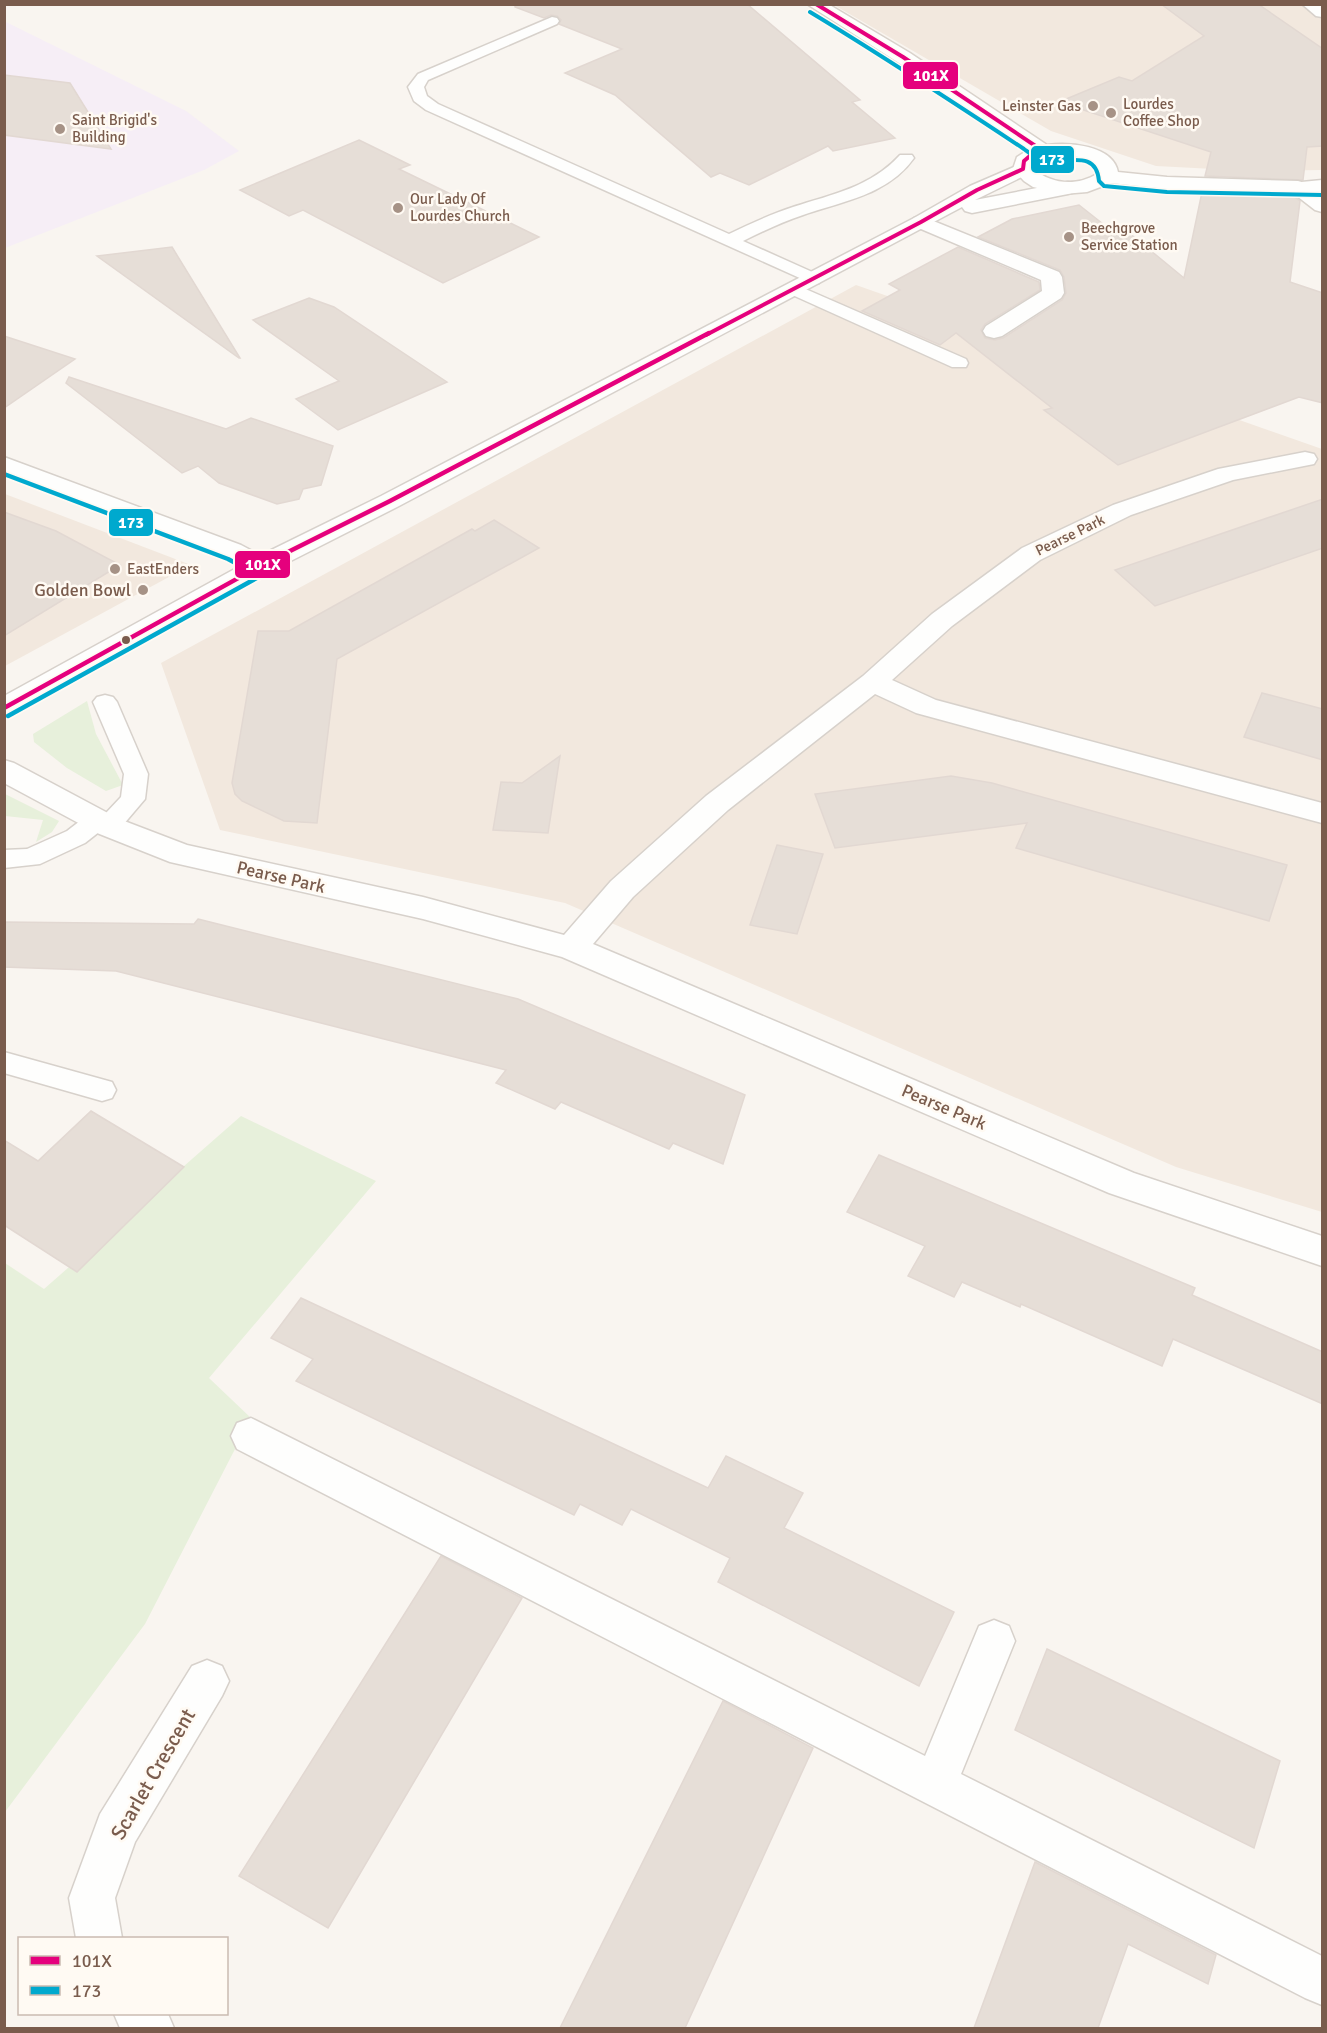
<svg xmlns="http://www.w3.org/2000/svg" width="1327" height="2033" viewBox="0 0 1327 2033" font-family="Signika,sans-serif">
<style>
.residential{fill:#f2e8de}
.education{fill:#f6eef6}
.green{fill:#e7f0db}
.building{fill:#e6ded7;stroke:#e2d8d2;stroke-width:1.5}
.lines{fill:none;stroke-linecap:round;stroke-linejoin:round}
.service-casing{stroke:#d7d1cb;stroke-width:3}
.pedestrian-casing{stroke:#d7d1cb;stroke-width:3}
.minor-casing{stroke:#d7d1cb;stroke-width:3}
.tertiary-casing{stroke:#d7d1cb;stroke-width:3}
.secondary-casing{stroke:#d9d2cb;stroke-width:3}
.service{fill:#fefefd;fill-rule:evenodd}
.pedestrian{fill:#fefefd;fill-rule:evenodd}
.minor{fill:#fefefd;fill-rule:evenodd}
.tertiary{fill:#fefefd;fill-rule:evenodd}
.secondary{fill:#fefefd;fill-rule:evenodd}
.bus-1-far1-casing{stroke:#fffaf3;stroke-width:7}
.bus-1-casing{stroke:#fffaf3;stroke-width:8}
.bus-2-far1-casing{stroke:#fffaf3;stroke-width:7}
.bus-2-casing{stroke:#fffaf3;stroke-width:8}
.bus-1-far1{stroke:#e5007d;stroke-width:4}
.bus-1{stroke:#e5007d;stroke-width:4.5}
.bus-2-far1{stroke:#00a9ce;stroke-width:4}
.bus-2{stroke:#00a9ce;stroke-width:4.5}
.poi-dot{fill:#a69286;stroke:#fffaf3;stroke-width:2}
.bus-dot{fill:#7a5c4d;stroke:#fffaf3;stroke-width:2}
.labels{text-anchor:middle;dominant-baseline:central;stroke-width:5;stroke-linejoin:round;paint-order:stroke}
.far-poi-label{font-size:15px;fill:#7a5c4d;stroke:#fffaf3;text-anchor:start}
.far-street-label{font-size:15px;fill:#7a5c4d;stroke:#fffaf3}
.poi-label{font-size:18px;fill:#7a5c4d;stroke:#fffaf3;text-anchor:end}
.street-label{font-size:18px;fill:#7a5c4d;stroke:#fffaf3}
.near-street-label{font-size:21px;fill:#7a5c4d;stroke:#fffaf3}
.line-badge{stroke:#fffaf3;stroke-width:2}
.badge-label{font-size:16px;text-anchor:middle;font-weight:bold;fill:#fff}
</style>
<rect width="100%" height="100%" fill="#f9f5f0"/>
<g class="residential">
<path d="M834,5H1322V170L1252,171L1156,166L1051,131Z"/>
<path d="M856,285L1322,449V1212L1176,1167L565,903L220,830L161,663Z"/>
<path d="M5,494L191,565L5,666Z"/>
</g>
<path class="education" d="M4,21L186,111L239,151L204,170L5,248Z"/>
<g class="green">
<path d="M87,701L96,734L123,785L106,791L67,768L34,742L33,734Z"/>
<path d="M5,794L59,821L52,832L36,842L43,820L5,816Z"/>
<path d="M241,1116L376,1181L209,1378L251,1418L145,1624L5,1812V1263L44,1289Z"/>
</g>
<g class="building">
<path d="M515,4H747L860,100L852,102L895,138L833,151L828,146L749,185L720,173L711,177L615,95L565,73L622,49L559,24L561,20L557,16L551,15L544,18L515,7Z"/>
<path d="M1161,4H1258L1323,49V146L1307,147L1303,180L1205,176L1211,152L1059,102L1119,77L1132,81L1204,36Z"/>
<path d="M4,75L70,83L111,149L4,135Z"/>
<path d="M359,140L410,165L399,169L539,237L443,283L303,210L289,216L240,190Z"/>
<path d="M1202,192L1292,195L1300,201L1290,282L1323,293V403L1299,397L1118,465L1044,410L1052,408L956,333L940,345L862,311L900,290L889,284L958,247L1039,282L1040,290L985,324L981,330L985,338L995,340L1003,338L1062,300L1066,293L1064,277L1060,270L978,237L1012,219L1079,205L1117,235L1128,232L1184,278Z"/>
<path d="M172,247L240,358H239L97,256Z"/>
<path d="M309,298L334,307L447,382L338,430L296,399L339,381L253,320Z"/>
<path d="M4,336L75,359L4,408Z"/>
<path d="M69,377L226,429L251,418L333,446L321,485L303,489L299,499L277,504L219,483L198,466L182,473L66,383Z"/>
<path d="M1323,499V548L1155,606L1115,570Z"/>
<path d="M4,512L56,531L120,565L4,636Z"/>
<path d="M494,520L539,548L337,659L317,823L284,821L242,801L235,794L232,783L258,631H289L472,529L475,531Z"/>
<path d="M1262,693L1323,709V760L1244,737Z"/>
<path d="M560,756L548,833L493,830L501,782L522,783Z"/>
<path d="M951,776L992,783L1287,865L1269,921L1016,848L1027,823L835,848L815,794Z"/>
<path d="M777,845L823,854L797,934L750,925Z"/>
<path d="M198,919L518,999L745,1095L723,1164L673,1143L669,1149L561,1102L555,1109L496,1083L506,1070L116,971L4,967V922L194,924Z"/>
<path d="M91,1111L184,1167L77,1272L4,1225V1140L38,1161Z"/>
<path d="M879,1155L1195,1288L1192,1295L1323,1352V1404L1173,1339L1162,1366L1021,1304L1020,1307L962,1282L954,1297L908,1276L925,1246L847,1212Z"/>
<path d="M301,1298L708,1488L726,1456L803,1493L784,1528L954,1612L919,1686L718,1582L730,1558L631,1509L622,1525L580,1504L574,1515L296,1381L313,1359L271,1338Z"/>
<path d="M441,1556L522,1598L328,1928L239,1876Z"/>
<path d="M1047,1649L1280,1761L1254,1848L1015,1730Z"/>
<path d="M723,1701L813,1748L685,2028H560Z"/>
<path d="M1035,1862L1216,1955L1208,1984L1128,1944L1098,2028H974Z"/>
</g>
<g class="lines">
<g class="service-casing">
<g id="service">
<path d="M552,17L557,18L559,21L557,24L428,80L424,87L427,96L438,104L729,234C750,224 771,214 793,207C833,194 871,187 900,155H912L914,158C888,195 843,201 803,215C782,222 763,231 743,241L819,275L822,279L819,283L813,284L426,110L414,101L408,87L418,74Z"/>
<path d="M794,284L966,359L968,363L966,367H952L788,293L785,289L788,285Z"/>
<path d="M105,695L113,697L117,702L148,774L145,799L117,832L108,834L99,832L85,843L40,864L4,868V850L27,849L67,831L89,814L98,812L105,814L121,797L124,774L93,702L97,697Z"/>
<path d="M4,1052L112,1082L116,1090L112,1098L102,1101L4,1073Z"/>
</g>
</g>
<g class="pedestrian-casing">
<path id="pedestrian" d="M251,1418L925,1756L979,1626L994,1620L1009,1626L1015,1641L961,1774L1322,1956V2005L1305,1998L237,1449L231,1436L237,1423Z"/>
</g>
<g class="minor-casing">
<g id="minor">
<path d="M1302,4H1322V17L1316,16Z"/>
<path d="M921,216L1059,272L1062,277L1064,293L1061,298L1002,336L994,338L986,336L983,331L986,326L1042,291L1041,280L914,226L911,222L914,218Z"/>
<path d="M1305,452L1314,454L1317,459L1314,464L1233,480L1131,515L1040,560L952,626L892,680L936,700L1322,803V823L916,713L875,694L728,810L633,897L593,944L1134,1173L1322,1236V1266L1109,1193L562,957L423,919L170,862L97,833L4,783V760L14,763L119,819L187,845L423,897L564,935L611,881L706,796L863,676L932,614L1022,548L1113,505L1218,469Z"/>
<path d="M4,457L241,545L269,560L273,566L269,572C252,576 238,565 223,557L4,473Z"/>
<path d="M207,1660L222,1666L229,1681L222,1696L135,1842L115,1898L122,1938H76L69,1898L100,1814L192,1666Z"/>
<path d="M114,2014H168L174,2028H120Z"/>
</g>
</g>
<g class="tertiary-casing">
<g id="tertiary">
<path d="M1023,163L1030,165L1033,169L1030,173L975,200L1068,182L1075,184L1078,188L1075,192L1068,194L972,213L965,211L962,207L399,506L269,572L14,714L4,717V696L251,560L381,496L914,218L970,186Z"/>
<path d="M1322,180V192L1291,191L1288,187L1291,183Z"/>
</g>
</g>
<g class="secondary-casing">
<path id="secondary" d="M807,4H828L910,53L1047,145C1068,142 1113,145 1118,172L1167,177L1298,181L1305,183L1322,196V212L1315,210L1293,193L1167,189L1111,183L1087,192L1063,194L1033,187L1024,181L1013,169L1017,157L1028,150L896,61ZM1058,155L1079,157L1096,168L1097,174C1077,186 1051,185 1033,168L1034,163L1046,157Z"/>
</g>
<use href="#service" class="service"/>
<use href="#pedestrian" class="pedestrian"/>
<use href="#minor" class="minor"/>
<use href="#tertiary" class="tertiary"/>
<use href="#secondary" class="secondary"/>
<g class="bus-1-far1-casing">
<g id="bus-1-far1">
<path d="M816,4L903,57L1043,151"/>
<path d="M706,335L921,222L977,190L1023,169L1024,161L1031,155L1043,151"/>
</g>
</g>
<g class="bus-1-casing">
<path id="bus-1" d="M4,708L260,566L390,501L709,333"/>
</g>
<g class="bus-2-far1-casing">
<path id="bus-2-far1" d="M810,12C883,56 953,102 1024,149C1028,152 1034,157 1039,159C1061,167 1096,146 1099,181L1104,186L1167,192L1322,195"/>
</g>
<g class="bus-2-casing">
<g id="bus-2">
<path d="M4,474L228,559L256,574"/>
<path d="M8,716L264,574"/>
</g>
</g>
<use href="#bus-1-far1" class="bus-1-far1"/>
<use href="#bus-1" class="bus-1"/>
<use href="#bus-2-far1" class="bus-2-far1"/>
<use href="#bus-2" class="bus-2"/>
</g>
<g class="poi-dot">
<circle cx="1093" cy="106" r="6"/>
<circle cx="1111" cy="113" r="6"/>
<circle cx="60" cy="129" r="6"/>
<circle cx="398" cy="208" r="6"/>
<circle cx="1069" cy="237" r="6"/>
<circle cx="115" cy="569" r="6"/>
<circle cx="143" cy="590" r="6"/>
</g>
<circle class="bus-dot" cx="126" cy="640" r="5"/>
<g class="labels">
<g class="far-poi-label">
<text x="1123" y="104">Lourdes<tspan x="1123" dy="17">Coffee Shop</tspan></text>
<text x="1081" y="106" text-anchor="end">Leinster Gas</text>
<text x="72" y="120">Saint Brigid's<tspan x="72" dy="17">Building</tspan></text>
<text x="410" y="199">Our Lady Of<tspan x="410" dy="17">Lourdes Church</tspan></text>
<text x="1081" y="228">Beechgrove<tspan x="1081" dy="17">Service Station</tspan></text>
<text x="127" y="569">EastEnders</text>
</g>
<g class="far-street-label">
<text transform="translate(1070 535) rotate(-26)">Pearse Park</text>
</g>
<g class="poi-label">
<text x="131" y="590">Golden Bowl</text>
</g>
<g class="street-label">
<text transform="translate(281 877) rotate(13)">Pearse Park</text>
<text transform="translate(944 1107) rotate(23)">Pearse Park</text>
</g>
<g class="near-street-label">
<text transform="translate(153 1774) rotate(-60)">Scarlet Crescent</text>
</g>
</g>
<g class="line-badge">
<rect x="902" y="61" width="57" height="29" rx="6" fill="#e5007d"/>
<rect x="1030" y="145" width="45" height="29" rx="6" fill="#00a9ce"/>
<rect x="108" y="508" width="46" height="29" rx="6" fill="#00a9ce"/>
<rect x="234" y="550" width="57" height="29" rx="6" fill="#e5007d"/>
</g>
<g class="badge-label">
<text x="931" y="81">101X</text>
<text x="1052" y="165">173</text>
<text x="131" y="528">173</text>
<text x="263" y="570">101X</text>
</g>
<rect width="1327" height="2033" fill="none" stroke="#7a5c4d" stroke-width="12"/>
<rect x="18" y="1937" width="210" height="78" fill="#fffaf3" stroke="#cabbb1" stroke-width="1.5"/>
<rect x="30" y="1956" width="30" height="9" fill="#e5007d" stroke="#cabbb1" stroke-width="1.5"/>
<text x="72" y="1967" font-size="18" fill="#7a5c4d">101X</text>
<rect x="30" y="1986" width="30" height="9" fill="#00a9ce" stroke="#cabbb1" stroke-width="1.5"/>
<text x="72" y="1997" font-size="18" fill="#7a5c4d">173</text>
</svg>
